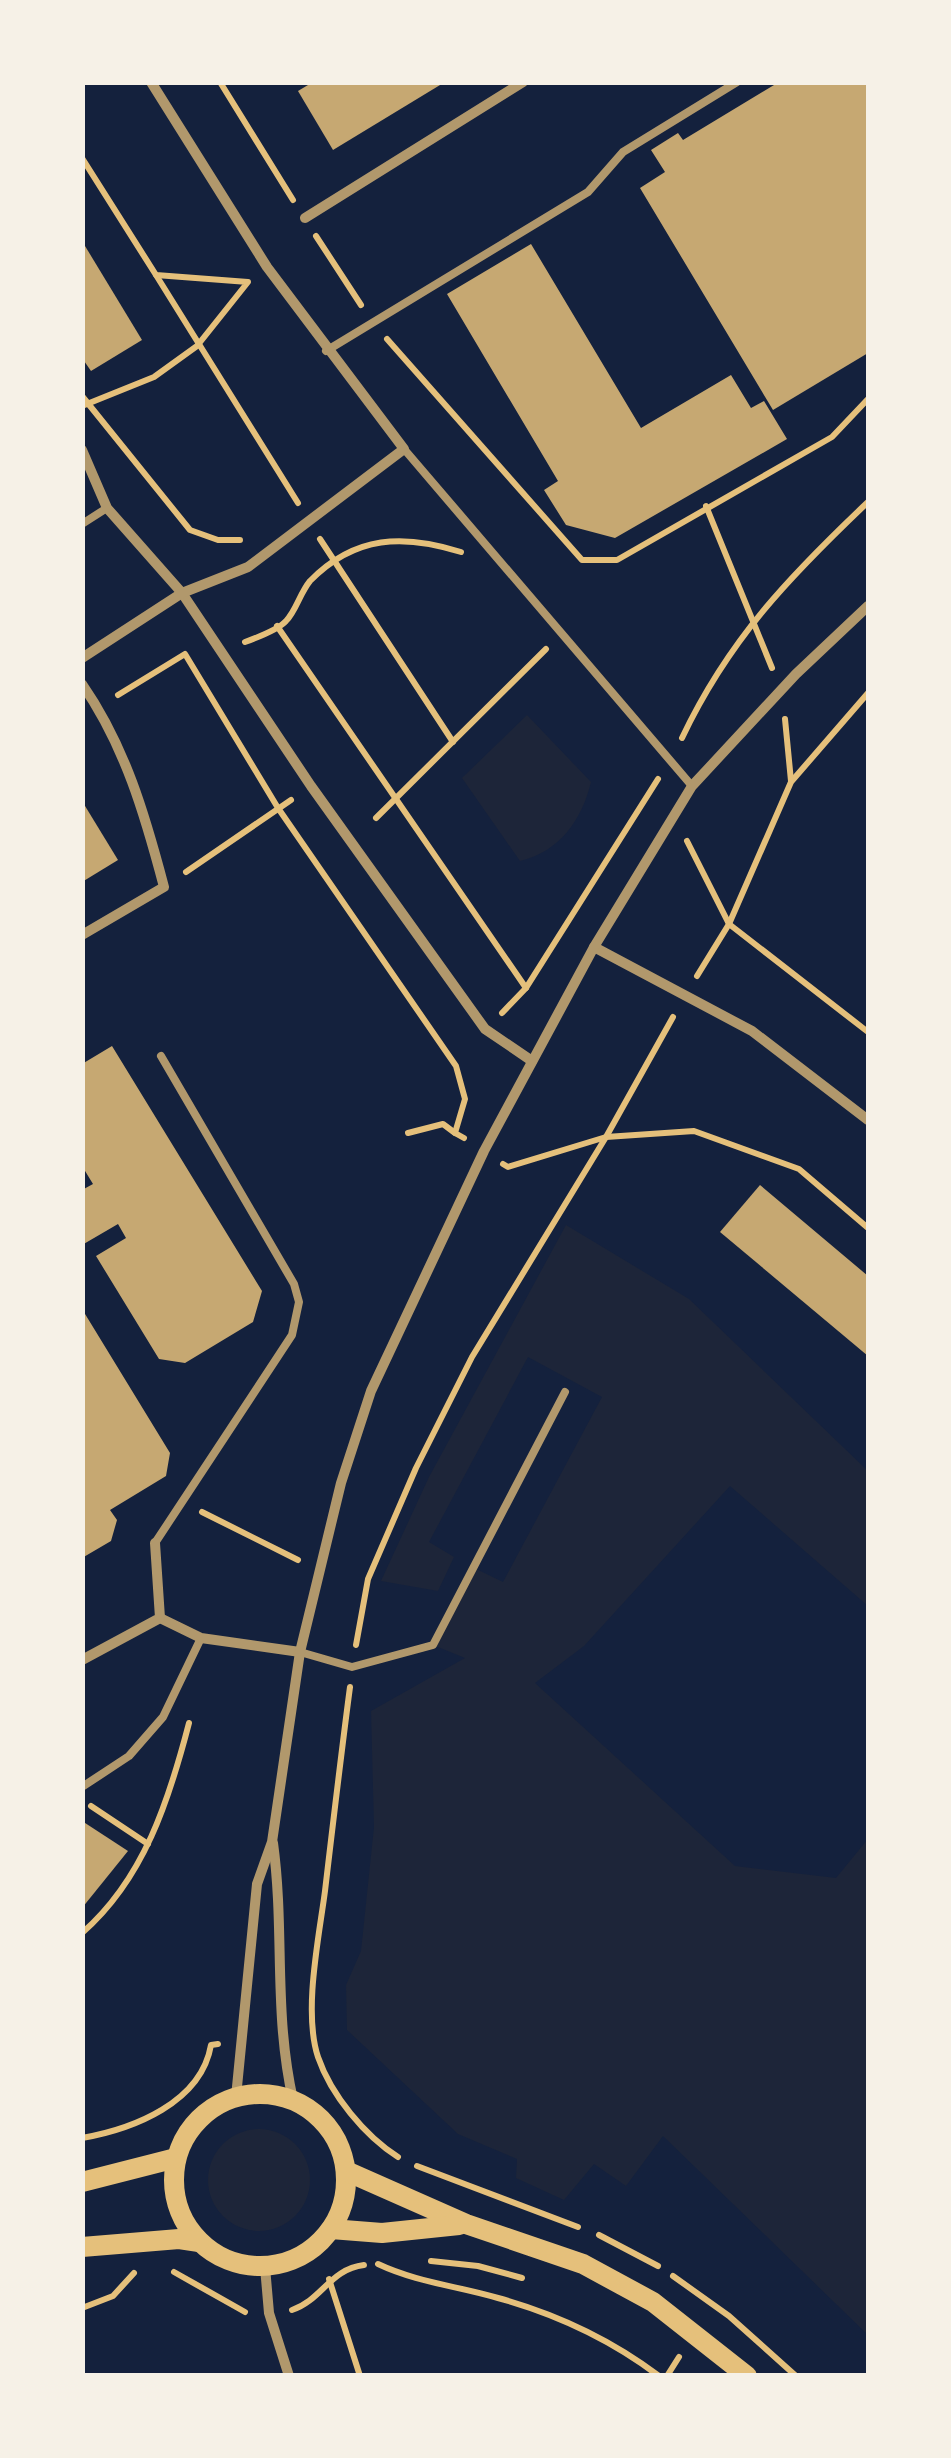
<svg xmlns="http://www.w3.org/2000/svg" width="951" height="2458" viewBox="0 0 951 2458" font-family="'DM Sans',sans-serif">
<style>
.green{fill:#1d2539}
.building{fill:#c6a872}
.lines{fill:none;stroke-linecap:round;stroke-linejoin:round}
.path{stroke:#e5c07b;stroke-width:6}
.service{stroke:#b1986c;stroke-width:8}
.minor{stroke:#b1986c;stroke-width:10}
.secondary{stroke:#e5c07b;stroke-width:20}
</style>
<rect width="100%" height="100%" fill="#14213d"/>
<g class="green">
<path d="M527,715L591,782C582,820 559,852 520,861L462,778Z"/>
<path d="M566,1225L689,1299L868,1471V1606L730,1486L584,1646L535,1683L735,1866L836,1878L868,1839V2335L663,2136L626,2186L594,2164L564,2200L516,2178L517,2159L458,2134L347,2030L346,1985L361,1951L374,1827L371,1711L465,1658L433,1645L470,1566L503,1582L602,1397L528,1357L429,1542L454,1557L438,1591L381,1581L429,1477Z"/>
<circle cx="259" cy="2180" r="51"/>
</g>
<g class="building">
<path d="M313,82H445L333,150L298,91Z"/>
<path d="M779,82H868V353L773,410L640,188L665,172L651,150L678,133L683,140Z"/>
<path d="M82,241L142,340L91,371L82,358Z"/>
<path d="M531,244L641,428L731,375L751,408L764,401L787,439L615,538L566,525L544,490L558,481L447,294Z"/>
<path d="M82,801L118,860L82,882Z"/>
<path d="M112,1046L262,1291L253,1322L185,1363L159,1359L96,1256L126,1238L118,1224L82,1245V1190L93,1184L82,1166V1064Z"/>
<path d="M760,1185L868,1276V1356L720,1232Z"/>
<path d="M82,1309L170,1453L166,1476L110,1510L117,1520L111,1541L82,1558Z"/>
<path d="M82,1821L128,1851L82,1908Z"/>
</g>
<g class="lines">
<g class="path">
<path d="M220,82L293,200"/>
<path d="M82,158L156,275L248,282L197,346L154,377L82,406"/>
<path d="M316,236L361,305"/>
<path d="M156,275L298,503"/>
<path d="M387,339L582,560H617L832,437L868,399"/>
<path d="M82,396L190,530L218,540H240"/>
<path d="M706,506L772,668"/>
<path d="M320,539L453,742"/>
<path d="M277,626L526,988"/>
<path d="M245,642C256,638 278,630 286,621C296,611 300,593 310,581C355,535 404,534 461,552"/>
<path d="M118,695L185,654L278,808L456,1066L465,1099L455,1133L464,1138"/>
<path d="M785,719L791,781"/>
<path d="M682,738C729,639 790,576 868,502"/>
<path d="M376,818L546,649"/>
<path d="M687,841L729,924L868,1032"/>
<path d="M186,872L291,800"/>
<path d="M697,976L729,924L791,782L868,693"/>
<path d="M502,1013L526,988L658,779"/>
<path d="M408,1133L443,1124L455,1133"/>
<path d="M503,1164L508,1167L606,1137L694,1131L799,1169L868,1228"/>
<path d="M202,1512L298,1560"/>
<path d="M356,1645L368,1579L416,1468L472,1357L606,1137L673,1017"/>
<path d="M350,1687C341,1755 333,1823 325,1891C319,1937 303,2012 318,2057C331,2095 365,2136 398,2157"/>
<path d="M91,1806L148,1844"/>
<path d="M82,1933C144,1879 169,1800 189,1723"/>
<path d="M82,2138C133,2129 201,2103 211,2045L218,2044"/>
<path d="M417,2166L578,2227"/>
<path d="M599,2235L658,2266"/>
<path d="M431,2261L478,2266L522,2278"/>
<path d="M378,2264C416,2282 457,2286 498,2298C556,2314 610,2339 659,2376"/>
<path d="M174,2272L245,2312"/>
<path d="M673,2276L729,2316L796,2376"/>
<path d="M329,2279L360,2376"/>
<path d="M82,2308L113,2296L134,2273"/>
<path d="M292,2310C322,2300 330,2269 364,2265"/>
<path d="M667,2376L679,2357"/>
</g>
<g class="service">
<path d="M326,351L588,192L623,152L737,82"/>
<path d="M404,449L692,786"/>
<path d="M82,524L107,508"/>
<path d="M155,1543L292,1335L299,1302L294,1284L161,1056"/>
<path d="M300,1652L352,1667L433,1645L565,1392"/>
<path d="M82,1787L129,1756L163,1717L201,1638"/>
</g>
<g class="minor">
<path d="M305,218L523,82"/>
<path d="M82,450L107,508L182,593L311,786L485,1029L532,1061"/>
<path d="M82,658L182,593L248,567L404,449L267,267L151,82"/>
<path d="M82,684C125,746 145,815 164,887L82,935"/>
<path d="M594,947L752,1031L868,1120"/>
<path d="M160,1618L201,1638L300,1652"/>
<path d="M82,1660L160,1618L155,1543"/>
<path d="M273,1843C285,1931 273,2010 293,2100"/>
<path d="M236,2097L257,1884L272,1842L300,1652L341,1483L371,1391L484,1151L594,947L692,786L796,674L868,606"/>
<path d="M265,2267L269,2313L289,2376"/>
</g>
<g class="secondary">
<circle cx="260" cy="2180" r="86"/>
<path d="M346,2171L466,2224L583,2264L653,2302L747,2376"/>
<path d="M82,2182L176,2158"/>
<path d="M331,2229L382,2233L459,2225"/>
<path d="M82,2247L179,2239L199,2242"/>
</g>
</g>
<rect width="951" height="2458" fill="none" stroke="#f6f1e7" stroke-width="170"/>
</svg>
